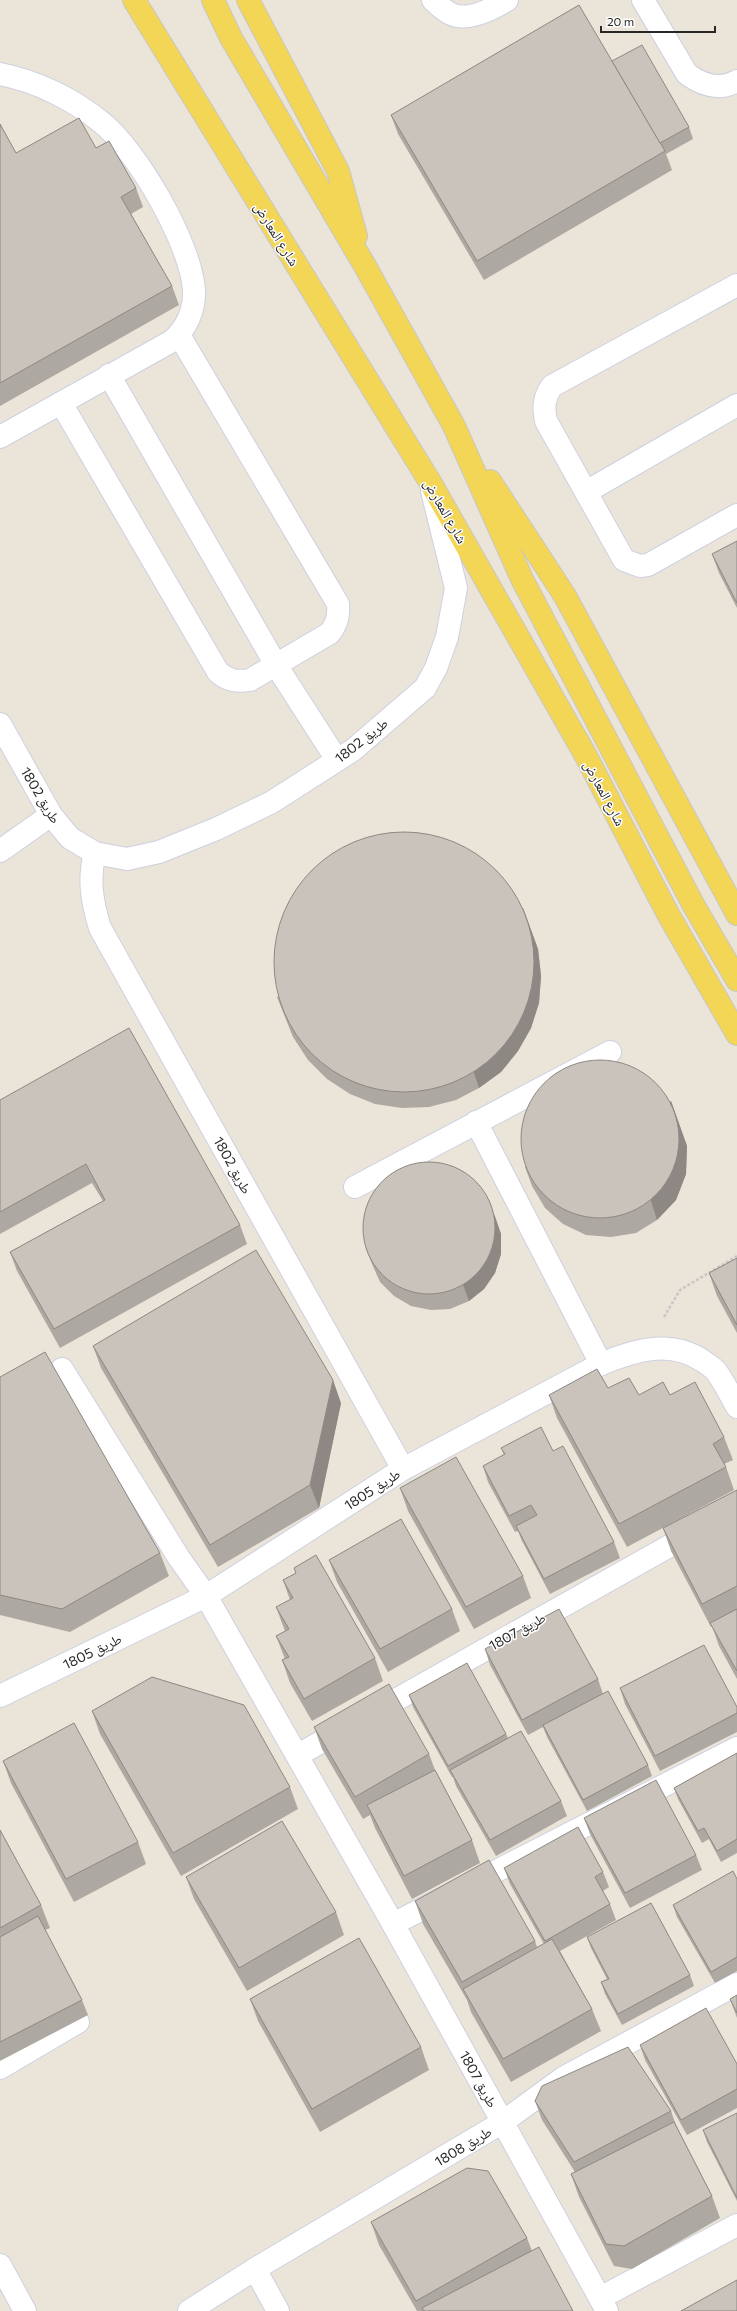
<svg xmlns="http://www.w3.org/2000/svg" width="737" height="2311" viewBox="0 0 737 2311" font-family="Commissioner,'Noto Naskh Arabic',sans-serif">
<style>
.lines{fill:none;stroke-linecap:round;stroke-linejoin:round}
.minor-casing{stroke:#cdd0e1;stroke-width:24}
.major-casing{stroke:#c7c7c7;stroke-width:24}
.path{stroke:#c7c7c7;stroke-width:2.5;stroke-dasharray:3 2;stroke-linecap:butt}
.minor{stroke:#fff;stroke-width:22}
.major{stroke:#f3d655;stroke-width:22}
.wall{fill:#ada8a1}
.shaded-wall{fill:#8d8883}
.building{fill:#c9c3bb;stroke:#8d8883}
.labels{text-anchor:middle;dominant-baseline:central;stroke-width:3;stroke-linejoin:round;paint-order:stroke}
.street-label{font-size:14px;fill:#272727;stroke:#fff}
</style>
<rect width="100%" height="100%" fill="#ebe4d8"/>
<g class="lines">
<g class="minor-casing">
<g id="minor">
<path d="M433,0C438,5 445,11 451,14C467,22 493,9 507,0"/>
<path d="M643,0L687,74C702,85 719,91 737,81"/>
<path d="M0,74C36,81 73,99 101,122C137,150 191,244 194,290C195,309 187,328 172,341L0,437"/>
<path d="M737,285L552,386C544,397 543,407 546,421L624,560L640,566L648,565L737,515"/>
<path d="M109,375L276,665L337,760"/>
<path d="M61,403L218,672C228,681 237,682 250,680L330,633C337,623 339,616 338,604L179,335"/>
<path d="M586,492L737,405"/>
<path d="M0,724L51,815L70,838L95,853L127,859L159,852L216,829L272,802L353,750L425,688L436,668L447,637L456,588L432,491"/>
<path d="M0,851L51,815"/>
<path d="M95,853C88,879 92,902 100,928L403,1469"/>
<path d="M476,1122L601,1364"/>
<path d="M355,1187L610,1052"/>
<path d="M62,1369L179,1558L206,1596L393,1924L607,2311"/>
<path d="M0,1696L206,1596L403,1469L601,1364C635,1350 670,1339 703,1361C707,1364 712,1367 715,1370C724,1381 730,1395 737,1407"/>
<path d="M298,1755L737,1508"/>
<path d="M393,1924L737,1748"/>
<path d="M0,2068L78,2022"/>
<path d="M0,2265L25,2311"/>
<path d="M255,2269L278,2311"/>
<path d="M600,2298L737,2225"/>
<path d="M189,2311L255,2269L503,2122L563,2078L737,1984"/>
</g>
</g>
<g class="major-casing">
<g id="major">
<path d="M134,0L430,482L586,756L668,914L737,1034"/>
<path d="M213,0L231,38L365,266L454,426L522,579L694,906L737,980"/>
<path d="M248,0L338,171L356,236"/>
<path d="M490,481L565,596L737,914"/>
</g>
</g>
<path class="path" d="M664,1317L680,1290L737,1256"/>
<use href="#minor" class="minor"/>
<use href="#major" class="major"/>
</g>
<g class="wall">
<path d="M612,61L689,127L693,139L666,154L672,170L484,280L398,134L391,115Z"/>
<path d="M0,124L16,153L96,148L136,188L143,207L131,214L172,286L179,305L0,406Z"/>
<path d="M737,541V608L719,573L712,554Z"/>
<path d="M523,908L538,949L541,976L539,1003L531,1028L518,1051L501,1072L479,1088L456,1100L429,1107L402,1108L375,1104L350,1094L327,1079L308,1060L293,1037L277,997Z"/>
<path d="M0,1100L240,1225L247,1244L60,1348L17,1271L10,1252L103,1201L92,1183L0,1234Z"/>
<path d="M671,1101L687,1146L686,1174L676,1200L657,1220L636,1233L611,1237L586,1235L563,1224L545,1208L532,1186L525,1167Z"/>
<path d="M495,1216L501,1234V1254L495,1273L484,1289L469,1301L450,1309L431,1310L411,1306L394,1296L380,1282L372,1264L366,1249Z"/>
<path d="M737,1258V1333L717,1296L709,1273Z"/>
<path d="M93,1346L341,1403L319,1508L218,1567L101,1368Z"/>
<path d="M0,1377L160,1553L169,1576L70,1632L0,1615Z"/>
<path d="M608,1388L639,1395H670L724,1437L733,1460L724,1464L726,1467L734,1490L627,1547L557,1418L549,1395Z"/>
<path d="M501,1448L553,1451L614,1542L620,1558L550,1594L522,1541L518,1531L515,1532L488,1482L483,1466L504,1455Z"/>
<path d="M400,1488L523,1576L531,1598L474,1629L408,1511Z"/>
<path d="M737,1490V1679L719,1646L712,1626L711,1627L671,1551L663,1528Z"/>
<path d="M329,1560L452,1609L460,1631L388,1672L337,1582Z"/>
<path d="M294,1568L375,1658L383,1681L312,1721L290,1683L282,1660L285,1659L276,1636L285,1631L276,1607L290,1600L283,1580L296,1573Z"/>
<path d="M485,1649L598,1679L603,1694L648,1765L652,1776L587,1811L547,1737L543,1727L528,1735L490,1665Z"/>
<path d="M620,1688L737,1707V1732L660,1771L625,1704Z"/>
<path d="M409,1695L506,1734L508,1738L561,1801L567,1816L496,1856L456,1786L453,1777H452L413,1707Z"/>
<path d="M92,1711L290,1787L298,1809L181,1876L100,1734Z"/>
<path d="M314,1727L429,1754L435,1770L472,1840L480,1863L412,1899L375,1828L370,1815L363,1819L322,1749Z"/>
<path d="M737,1753V1853L721,1862L709,1839L702,1843L678,1799L674,1788Z"/>
<path d="M3,1761L138,1842L146,1864L74,1902L11,1783Z"/>
<path d="M584,1818L696,1855L702,1870L630,1908L590,1834Z"/>
<path d="M0,1830L41,1905L50,1928L45,1930L82,2000L88,2015L0,2061Z"/>
<path d="M504,1868L603,1872L609,1887L603,1891L610,1904L616,1920L560,1951L592,2009L601,2031L511,2082L471,2012L467,2000L423,1924L415,1901L535,1941L537,1947L544,1944L510,1884Z"/>
<path d="M186,1877L336,1912L344,1935L247,1991L194,1899Z"/>
<path d="M737,1879V1971L715,1983L677,1917L673,1905Z"/>
<path d="M587,1937L690,1975L694,1986L622,2025L605,1994L601,1982L607,1979L591,1948Z"/>
<path d="M737,1995V2018L730,1999Z"/>
<path d="M250,1999L421,2047L429,2070L320,2132L258,2021Z"/>
<path d="M640,2045L737,2064V2108L687,2135L645,2060Z"/>
<path d="M535,2101L671,2111L676,2125L712,2196L720,2218L632,2269L614,2266L579,2197L571,2174L575,2172L542,2120Z"/>
<path d="M737,2113V2201L707,2142L703,2130Z"/>
<path d="M371,2222L527,2238L532,2251L573,2311H417L379,2245Z"/>
</g>
<g class="shaded-wall">
<path d="M523,908L538,949L541,976L539,1003L531,1028L518,1051L501,1072L479,1088L474,1073Z"/>
<path d="M671,1101L687,1146L686,1174L676,1200L657,1220L651,1201Z"/>
<path d="M489,1200L501,1234V1254L495,1273L484,1289L469,1301L463,1285Z"/>
<path d="M333,1380L341,1403L319,1508L310,1485Z"/>
</g>
<g class="building">
<path d="M579,5L665,151L477,261L391,115Z"/>
<path d="M642,45L689,127L660,143L612,61Z"/>
<path d="M79,118L96,148L109,141L136,188L121,197L172,286L0,383V124L16,153Z"/>
<path d="M737,541V603L712,554Z"/>
<circle cx="404" cy="962" r="130"/>
<path d="M129,1028L240,1225L54,1329L10,1252L105,1200L86,1164L0,1212V1100Z"/>
<circle cx="600" cy="1139" r="79"/>
<circle cx="429" cy="1228" r="66"/>
<path d="M256,1250L333,1380L310,1485L210,1545L93,1346Z"/>
<path d="M737,1258V1325L709,1273Z"/>
<path d="M45,1352L160,1553L62,1609L0,1595V1377Z"/>
<path d="M597,1369L608,1388L629,1378L639,1395L663,1382L670,1395L695,1382L724,1437L713,1444L726,1467L619,1524L549,1395Z"/>
<path d="M541,1427L553,1451L563,1446L614,1542L544,1579L516,1526L537,1515L531,1505L509,1516L483,1466L505,1454L501,1448Z"/>
<path d="M456,1457L523,1576L466,1607L400,1488Z"/>
<path d="M737,1490V1586L702,1604L663,1528Z"/>
<path d="M401,1519L452,1609L380,1649L329,1560Z"/>
<path d="M316,1555L375,1658L304,1699L282,1660L289,1657L276,1636L289,1629L276,1607L293,1598L283,1580L296,1573L294,1568Z"/>
<path d="M559,1609L598,1679L522,1720L485,1649Z"/>
<path d="M737,1609V1671L710,1623Z"/>
<path d="M704,1645L737,1707V1713L655,1756L620,1688Z"/>
<path d="M467,1663L506,1734L448,1766L409,1695Z"/>
<path d="M152,1677L244,1705L290,1787L173,1853L92,1711Z"/>
<path d="M389,1684L429,1754L355,1797L314,1727Z"/>
<path d="M608,1691L648,1765L583,1800L543,1725Z"/>
<path d="M74,1723L138,1842L66,1879L3,1761Z"/>
<path d="M521,1731L561,1801L490,1840L450,1770Z"/>
<path d="M737,1753V1839L717,1851L704,1828L698,1831L674,1788Z"/>
<path d="M435,1770L472,1840L404,1876L367,1805Z"/>
<path d="M656,1780L696,1855L625,1893L584,1818Z"/>
<path d="M282,1821L336,1912L239,1968L186,1877Z"/>
<path d="M578,1827L603,1872L595,1877L610,1904L545,1941L504,1868Z"/>
<path d="M0,1830L41,1905L0,1928Z"/>
<path d="M489,1860L535,1941L462,1982L415,1901Z"/>
<path d="M733,1871L737,1879V1957L711,1972L673,1905Z"/>
<path d="M651,1903L690,1975L618,2014L601,1982L609,1979L587,1937Z"/>
<path d="M38,1916L82,2000L0,2042V1937Z"/>
<path d="M359,1938L421,2047L312,2109L250,1999Z"/>
<path d="M552,1939L592,2009L503,2059L463,1989Z"/>
<path d="M737,1995V2013L730,1999Z"/>
<path d="M706,2008L737,2064V2089L681,2120L640,2045Z"/>
<path d="M628,2047L671,2111L574,2162L535,2101L542,2086Z"/>
<path d="M737,2113V2198L703,2130Z"/>
<path d="M674,2122L712,2196L624,2246L606,2244L571,2174Z"/>
<path d="M467,2168L488,2171L527,2238L416,2301L371,2222Z"/>
<path d="M539,2247L573,2311H424L422,2308Z"/>
<path d="M737,2280V2311H681Z"/>
</g>
<g class="labels">
<g class="street-label">
<text transform="translate(277 234) rotate(58)">شارع المعارض</text>
<text transform="translate(446 511) rotate(60)">شارع المعارض</text>
<text transform="translate(361 740) rotate(-38)">طريق 1802</text>
<text transform="translate(605 793) rotate(62)">شارع المعارض</text>
<text transform="translate(41 795) rotate(59)">طريق 1802</text>
<text transform="translate(233 1165) rotate(61)">طريق 1802</text>
<text transform="translate(372 1489) rotate(-33)">طريق 1805</text>
<text transform="translate(517 1631) rotate(-29)">طريق 1807</text>
<text transform="translate(92 1651) rotate(-26)">طريق 1805</text>
<text transform="translate(479 2079) rotate(61)">طريق 1807</text>
<text transform="translate(463 2146) rotate(-31)">طريق 1808</text>
</g>
</g>
<path d="M601 26v6h114v-6" fill="none" stroke="#272727" stroke-width="2"/>
<text x="607" y="26" font-size="12" fill="#272727" stroke="#ffffff" stroke-width="3" paint-order="stroke">20 m</text>
</svg>
